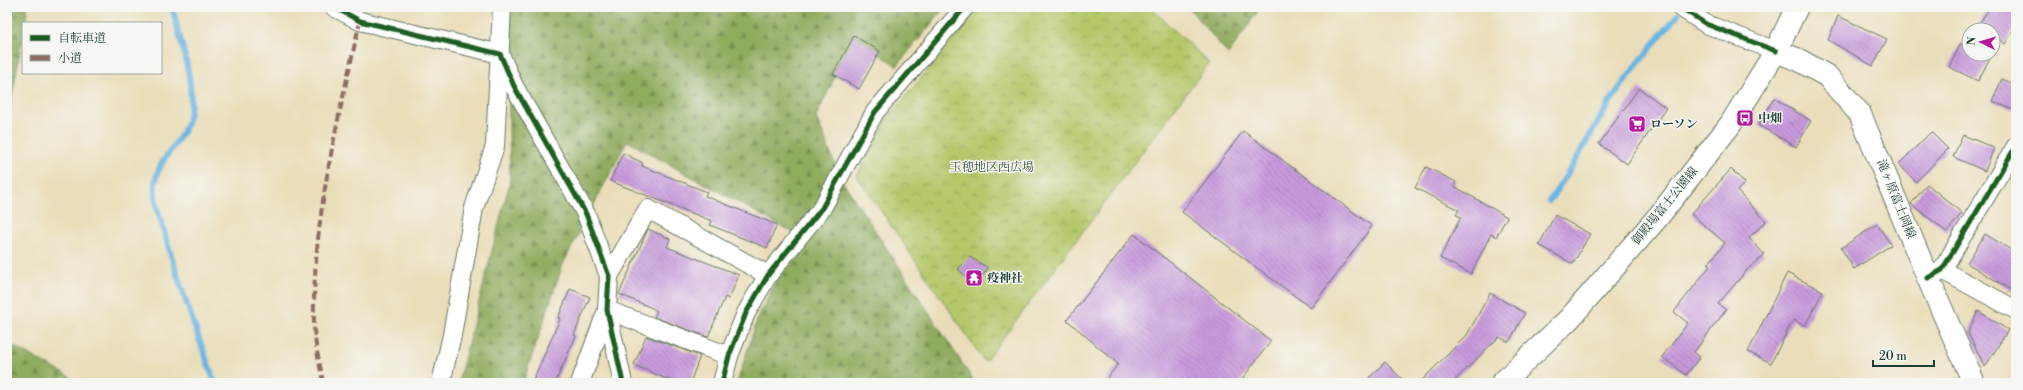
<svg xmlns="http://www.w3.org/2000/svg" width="2023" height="390" viewBox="0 0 2023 390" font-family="'Libre Bodoni','Noto Serif JP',serif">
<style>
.forest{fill:url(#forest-firs);stroke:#58744a}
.park{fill:url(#park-crowns);stroke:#6a8250}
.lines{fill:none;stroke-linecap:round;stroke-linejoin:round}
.stream{stroke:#6ab5e2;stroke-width:6}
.building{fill:url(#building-back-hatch)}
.minor-casing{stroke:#667563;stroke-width:20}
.secondary-casing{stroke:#667563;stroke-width:24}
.primary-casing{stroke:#667563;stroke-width:24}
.minor{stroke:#fff;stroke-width:18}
.secondary{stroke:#fff;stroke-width:22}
.primary{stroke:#fff;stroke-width:22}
.quiet{stroke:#8d6e63;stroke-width:4;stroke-dasharray:8 4;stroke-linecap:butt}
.cycleway-casing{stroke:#f6f6f2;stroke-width:8}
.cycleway{stroke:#1b5e20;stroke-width:5}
.labels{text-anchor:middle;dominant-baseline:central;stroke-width:3;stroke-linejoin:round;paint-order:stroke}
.poi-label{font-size:12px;font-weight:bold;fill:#1f3d34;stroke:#f6f6f2;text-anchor:start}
.park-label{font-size:12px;fill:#3d593f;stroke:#f6f6f2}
.street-label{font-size:12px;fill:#1f3d34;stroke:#f6f6f2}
</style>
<defs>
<pattern id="forest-firs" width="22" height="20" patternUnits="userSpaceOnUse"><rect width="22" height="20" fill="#90ac5f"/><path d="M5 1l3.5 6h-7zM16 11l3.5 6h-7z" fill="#758d4f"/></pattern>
<pattern id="park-crowns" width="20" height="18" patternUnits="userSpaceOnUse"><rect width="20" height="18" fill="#b5c86b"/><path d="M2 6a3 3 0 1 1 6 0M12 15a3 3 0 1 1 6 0" fill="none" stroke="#93a459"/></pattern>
<pattern id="building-back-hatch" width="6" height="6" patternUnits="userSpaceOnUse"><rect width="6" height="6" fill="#c89add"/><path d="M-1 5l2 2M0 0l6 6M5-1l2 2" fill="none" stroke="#a27fb4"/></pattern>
</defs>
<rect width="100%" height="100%" fill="#f6f6f2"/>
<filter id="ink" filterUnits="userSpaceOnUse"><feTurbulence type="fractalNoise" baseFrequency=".025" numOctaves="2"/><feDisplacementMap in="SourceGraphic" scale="8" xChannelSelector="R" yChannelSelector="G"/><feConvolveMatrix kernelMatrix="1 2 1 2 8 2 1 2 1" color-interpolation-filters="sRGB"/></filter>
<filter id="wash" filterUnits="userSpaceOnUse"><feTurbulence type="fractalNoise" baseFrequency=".012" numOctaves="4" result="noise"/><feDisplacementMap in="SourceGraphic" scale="16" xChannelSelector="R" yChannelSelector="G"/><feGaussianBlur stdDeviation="0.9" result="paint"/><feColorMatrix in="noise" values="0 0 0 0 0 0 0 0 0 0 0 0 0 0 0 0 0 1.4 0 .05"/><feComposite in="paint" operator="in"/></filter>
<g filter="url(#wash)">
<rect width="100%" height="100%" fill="#eadeba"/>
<g class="forest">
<path d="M7,7H28L25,23H23V34L7,127Z"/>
<path d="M507,7H945L897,66L854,36L816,117L840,177L975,383H737L758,317L799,236L627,141L563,264L523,383H458L510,181Z"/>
<path d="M1188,7H1261L1228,54Z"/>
<path d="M7,330L11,345L72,378L70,383H7Z"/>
</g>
<path class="park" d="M980,7H1150L1209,63L985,362L857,176L887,119Z"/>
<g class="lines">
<g class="stream">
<path d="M172,7C180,41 201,96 185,128C175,148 158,161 155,183C153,203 162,223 167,242C181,290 198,336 215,383"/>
<path d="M1549,201C1573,169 1590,133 1612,99C1632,69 1656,42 1678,14"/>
</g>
</g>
<g id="blocks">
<g class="building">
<path d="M1990,7H2016V26L2005,44L1999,40L1993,52V30H1975Z"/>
<path d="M1838,16L1887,39L1873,66L1828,40Z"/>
<path d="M854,36L880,51L859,89L833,74Z"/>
<path d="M1969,40V54H1992L1978,81L1949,67L1961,43L1965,46Z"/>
<path d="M2002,79L2016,85V111L1992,101Z"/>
<path d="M1639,88L1666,108L1627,164L1599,144Z"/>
<path d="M1774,98L1811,121L1796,147L1758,125Z"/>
<path d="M1243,131L1372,226L1311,308L1182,212Z"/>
<path d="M1931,132L1948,149L1916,182L1899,164Z"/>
<path d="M1963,135L1994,148L1985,171L1953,157Z"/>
<path d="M623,153L643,163L642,166L707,192L705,196L777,225L767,248L710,225L712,221L610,181Z"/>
<path d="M1426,167L1456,182L1454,186L1507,217L1496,237L1491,234L1471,274L1440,258L1461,217L1456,215L1459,210L1415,188Z"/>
<path d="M1731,169L1745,183L1737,191L1766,221L1749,238L1764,254L1748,269L1718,304L1726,310L1694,352L1700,357L1686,375L1662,357L1688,323L1674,312L1710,266L1708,264L1725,243L1691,214Z"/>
<path d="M1927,184L1962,213L1947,232L1911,204Z"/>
<path d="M1555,215L1590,234L1573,264L1539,245Z"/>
<path d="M1877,224L1891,245L1854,269L1841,248Z"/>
<path d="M648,229L670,239L667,247L739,275L729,299L725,297L708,337L654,317L657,311L652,308L619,294Z"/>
<path d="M1134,234L1271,341L1239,383H1104L1118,364L1067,320Z"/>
<path d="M1985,234L2016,253V293L1967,263Z"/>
<path d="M970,257L988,268L975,286L958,269Z"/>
<path d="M1787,273L1823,291L1805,326L1793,320L1771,363L1748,352Z"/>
<path d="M570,289L590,297L574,335L576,336L555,383H532L560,319L558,318Z"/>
<path d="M1490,293L1525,313L1509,342L1499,337L1452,383H1419L1467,335Z"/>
<path d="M1978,311L2008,330L1985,367L1968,333Z"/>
<path d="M646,336L700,356L690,383H676L634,365Z"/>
<path d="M1385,362L1406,383H1364Z"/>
</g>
</g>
</g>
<g filter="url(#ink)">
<use href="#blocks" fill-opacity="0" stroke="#667563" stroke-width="1"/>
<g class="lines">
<g class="minor-casing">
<g id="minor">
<path d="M334,7L360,21L500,54L514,86L586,214L609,276L607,310L623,383"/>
<path d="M1680,7L1706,24L1776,51"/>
<path d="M1942,270L2016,310"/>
<path d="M609,276L648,209L768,275"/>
<path d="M1928,278L1942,270L2016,146"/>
<path d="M441,383L452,335L474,208L495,146L502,7"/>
<path d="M580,383L607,310L729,356"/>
<path d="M722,383L729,356L746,313L768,275L822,208L875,112L965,7"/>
</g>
</g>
<g class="secondary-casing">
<path id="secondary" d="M1776,51L1799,60L1827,76L1860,114L1928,278L1974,383"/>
</g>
<g class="primary-casing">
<path id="primary" d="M1502,383L1569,319L1658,217L1730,125L1776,51L1797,7"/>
</g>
<use href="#minor" class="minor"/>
<use href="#secondary" class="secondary"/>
<use href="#primary" class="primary"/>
<path class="quiet" d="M323,383C320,363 314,343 314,323C312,220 338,120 360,21"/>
<g class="cycleway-casing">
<g id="cycleway">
<path d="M334,7L360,21L500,54L514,86L586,214L609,276L607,310L623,383"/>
<path d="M1680,7L1706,24L1776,51"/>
<path d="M1928,278L1942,270L2016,146"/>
<path d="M722,383L729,356L746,313L768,275L822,208L875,112L965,7"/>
</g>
</g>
<use href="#cycleway" class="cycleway"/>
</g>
</g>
<defs>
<g id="bus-square" transform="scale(0.9)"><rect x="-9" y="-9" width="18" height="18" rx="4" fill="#b5179e" stroke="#f6f6f2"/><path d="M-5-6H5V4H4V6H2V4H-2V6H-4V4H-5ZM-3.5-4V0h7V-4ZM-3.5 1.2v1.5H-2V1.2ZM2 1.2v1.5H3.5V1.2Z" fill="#fff"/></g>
<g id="supermarket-square" transform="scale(0.9)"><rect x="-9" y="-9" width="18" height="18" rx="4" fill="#b5179e" stroke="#f6f6f2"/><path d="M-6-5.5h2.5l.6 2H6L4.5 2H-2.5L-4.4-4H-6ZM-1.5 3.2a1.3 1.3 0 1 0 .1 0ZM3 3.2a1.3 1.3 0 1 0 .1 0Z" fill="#fff"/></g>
<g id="temple-square" transform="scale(0.9)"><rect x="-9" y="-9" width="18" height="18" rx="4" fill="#b5179e" stroke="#f6f6f2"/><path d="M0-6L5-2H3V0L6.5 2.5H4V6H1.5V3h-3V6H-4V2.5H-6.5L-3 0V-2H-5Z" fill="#fff"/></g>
</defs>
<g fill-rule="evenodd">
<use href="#bus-square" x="1745" y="118"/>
<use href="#supermarket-square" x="1637" y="124"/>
<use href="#temple-square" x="974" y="278"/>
</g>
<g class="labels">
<g class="poi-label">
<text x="1758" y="118">中畑</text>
<text x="1650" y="124">ローソン</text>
<text x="987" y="278">疫神社</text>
</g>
<g class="park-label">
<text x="992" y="167">玉穂地区西広場</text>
</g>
<g class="street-label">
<text transform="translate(1896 199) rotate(68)">滝ヶ原富士岡線</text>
<text transform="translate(1665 206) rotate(-51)">御殿場富士公園線</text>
</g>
</g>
<rect width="2023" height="390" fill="none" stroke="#f6f6f2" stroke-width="24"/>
<rect x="22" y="22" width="140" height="52" fill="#f6f6f2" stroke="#a0aca6"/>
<rect x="30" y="35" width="20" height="6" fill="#1b5e20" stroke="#a0aca6"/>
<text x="58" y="42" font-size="12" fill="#1f3d34">自転車道</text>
<rect x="30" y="55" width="20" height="6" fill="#8d6e63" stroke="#a0aca6"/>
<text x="58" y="62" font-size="12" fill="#1f3d34">小道</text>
<g transform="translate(1981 42) rotate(275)"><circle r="19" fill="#f6f6f2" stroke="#a0aca6"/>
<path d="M0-3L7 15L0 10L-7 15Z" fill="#b5179e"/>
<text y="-6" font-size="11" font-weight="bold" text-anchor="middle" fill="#1f3d34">N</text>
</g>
<path d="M1873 360v6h61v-6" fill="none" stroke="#1f3d34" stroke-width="2"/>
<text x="1879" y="360" font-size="12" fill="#1f3d34" stroke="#f6f6f2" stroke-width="3" paint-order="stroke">20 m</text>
</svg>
